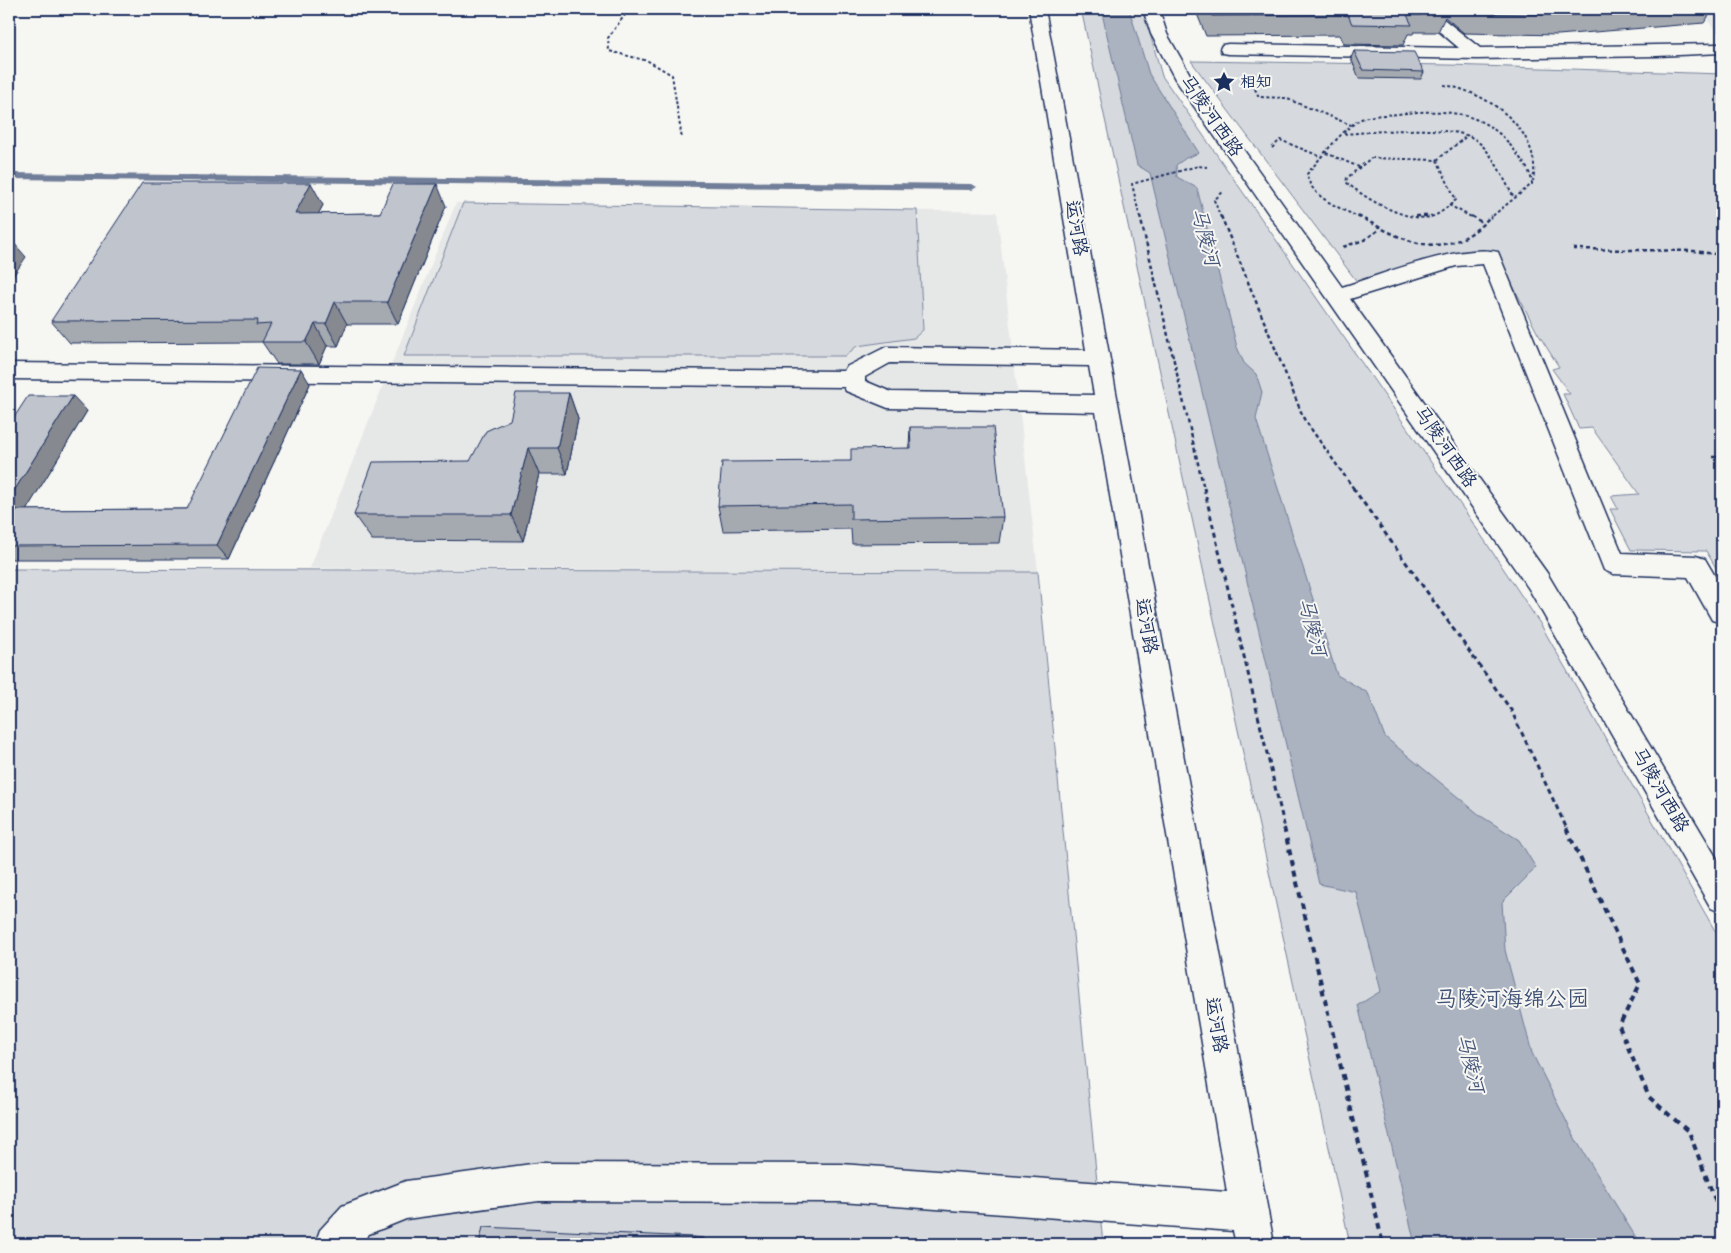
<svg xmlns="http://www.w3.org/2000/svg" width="1731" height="1253" viewBox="0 0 1731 1253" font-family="'Architects Daughter','LXGW WenKai TC',sans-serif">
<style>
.built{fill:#e6e7e7}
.green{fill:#d6d9dd;stroke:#78849e}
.water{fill:#abb2c0;stroke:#717e99}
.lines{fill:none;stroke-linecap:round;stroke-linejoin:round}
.stream{fill:#717e99;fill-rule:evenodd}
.minor-casing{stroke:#1b2f5e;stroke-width:3}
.path-far3{stroke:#1b2f5e;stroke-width:2;stroke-dasharray:3 2.5;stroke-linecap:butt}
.path-far2{stroke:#1b2f5e;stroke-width:2.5;stroke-dasharray:4 3;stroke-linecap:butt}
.path-far1{stroke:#1b2f5e;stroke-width:3;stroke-dasharray:5 4;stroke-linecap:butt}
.path{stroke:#1b2f5e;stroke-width:4;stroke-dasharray:6 5;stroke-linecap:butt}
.minor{fill:#f6f6f2;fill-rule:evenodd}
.wall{fill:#a5a9b0;stroke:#1b2f5e}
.shaded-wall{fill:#868990;stroke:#1b2f5e}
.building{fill:#c0c4cd;stroke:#1b2f5e}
.labels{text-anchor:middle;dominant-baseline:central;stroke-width:4;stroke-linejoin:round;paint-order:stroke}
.far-poi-label{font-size:16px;fill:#1b2f5e;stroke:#f6f6f2;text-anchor:start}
.street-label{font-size:19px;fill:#1b2f5e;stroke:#f6f6f2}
.water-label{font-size:20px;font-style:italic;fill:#46567b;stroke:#f6f6f2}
.near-park-label{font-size:22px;fill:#405177;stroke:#f6f6f2}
</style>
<rect width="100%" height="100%" fill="#f6f6f2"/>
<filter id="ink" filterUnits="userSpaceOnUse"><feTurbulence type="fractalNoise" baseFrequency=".02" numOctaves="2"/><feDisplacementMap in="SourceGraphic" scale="10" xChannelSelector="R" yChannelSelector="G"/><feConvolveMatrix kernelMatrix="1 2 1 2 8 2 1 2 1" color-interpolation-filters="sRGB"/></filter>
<g filter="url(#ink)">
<g class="built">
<path d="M1698,9H1722V38Z"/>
<path d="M456,203L997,212L1038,572L310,568Z"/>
</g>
<g class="green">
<path d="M1081,9H1143L1162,76L1467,514L1541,625L1722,943V1244H1350Z"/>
<path d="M1191,61L1449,65L1722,74V578L1706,551L1631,550L1610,509H1618L1611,496L1639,494L1592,428L1579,429L1563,394H1570L1552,369L1559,367L1537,332L1498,257L1358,283Z"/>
<path d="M463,203L917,210L923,330L914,338L857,346L845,356H404Z"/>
<path d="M9,569L1038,572L1103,1244H9Z"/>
</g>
<path class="water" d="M1101,9H1129L1149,74L1199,153L1186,158L1176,165L1177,177L1197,188L1237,347L1244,363L1256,374L1262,392L1256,419L1337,675L1368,693L1385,737L1481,816L1519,840L1536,868L1502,902L1505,950L1532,1053L1576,1140L1640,1244H1415L1358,1005L1381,991L1356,892L1319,884L1150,173L1137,165Z"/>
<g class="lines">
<path class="stream" d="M9,173L972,184L977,187L972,190L9,179Z"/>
<g class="minor-casing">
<g id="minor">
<path d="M1029,9H1045L1274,1244H1236L1233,1231L841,1202L539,1201L406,1219L369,1234L360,1244H315L320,1230L342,1206L406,1181L539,1163L841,1164L1227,1192L1096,412L888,408L846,391L844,387L9,379V363L844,371L846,367L886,347L1086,350ZM890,363L1089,366L1094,395L891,392L865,381V377Z"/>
<path d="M1143,9H1159L1167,34L1192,78L1342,287C1380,275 1461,243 1498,252L1622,553L1696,556L1705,559L1722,588V623L1712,620L1688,577L1613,574L1604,570L1483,264L1456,266L1350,299L1547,573L1722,867V913L1711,908L1529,589L1175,79L1151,34Z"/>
<path d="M1413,9H1431L1480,48L1718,44L1722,45V53L1657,56L1477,59L1228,54L1222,53L1220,49L1222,45L1228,44L1459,48Z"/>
</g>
</g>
<g class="path-far3">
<path d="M626,9L627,12L608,38L609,51L648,61L672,75L682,139"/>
<path d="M1250,79L1259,97L1285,98L1351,125"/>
<path d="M1444,85C1488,92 1543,131 1533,181"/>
<path d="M1344,134C1374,132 1453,123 1476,140C1494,154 1504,180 1514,198"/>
<path d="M1272,148L1280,140L1322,157"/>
<path d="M1326,153L1359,167"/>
<path d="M1371,158L1437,160L1456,200C1448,206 1440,215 1430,217C1405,222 1364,198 1346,182L1347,178Z"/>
<path d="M1437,160L1468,135"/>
<path d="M1449,205L1473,218"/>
<path d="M1140,218L1132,184L1198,166L1207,167"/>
<path d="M1221,218L1214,200L1223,192"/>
<path d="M1360,218C1341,208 1310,198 1307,174C1320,159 1346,124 1364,118C1374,115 1387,115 1398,114C1447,108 1488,111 1517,154C1523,162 1532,173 1532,184L1490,218"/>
</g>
<g class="path-far2">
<path d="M1140,216L1204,489"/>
<path d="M1221,216L1304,419L1354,489"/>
<path d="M1358,216C1393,234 1427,258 1467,236C1476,231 1484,223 1491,216"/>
<path d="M1416,216H1432"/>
<path d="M1471,216L1483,223"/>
<path d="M1343,247L1364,240L1380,229"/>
<path d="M1573,249L1694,251L1722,255"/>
<path d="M1713,457H1722"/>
</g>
<g class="path-far1">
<path d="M1204,488L1285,829"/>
<path d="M1353,488L1511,710L1567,829"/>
</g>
<g class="path">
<path d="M1284,828L1383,1244"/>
<path d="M1566,828L1640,984L1619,1026L1649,1097L1689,1132L1722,1218"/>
</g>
<use href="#minor" class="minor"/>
</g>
<g class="wall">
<path d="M1195,9H1713L1704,23L1558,35L1464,33L1445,17L1438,32H1414L1413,34H1408L1403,45L1344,44L1340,35L1206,36Z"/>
<path d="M1354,51L1424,72L1421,79L1359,78L1351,58Z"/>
<path d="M323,205L318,214L380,213L446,206L398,324H347L338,346H327L319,364H277L262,342L70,343L51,321Z"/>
<path d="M310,384L229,559H9V425L87,411L26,510L187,509Z"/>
<path d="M569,393L578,419L567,474H539L523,541L372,540L354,515L470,461Z"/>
<path d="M910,427L1003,517L999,543L852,544L851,529L723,531L718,506L851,461L909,448Z"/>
</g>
<g class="shaded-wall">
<path d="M311,183L323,205L307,236L295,214Z"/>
<path d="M437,184L446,206L398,324L387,302Z"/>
<path d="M9,203L12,206L9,210Z"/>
<path d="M13,242L26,257L9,282V248Z"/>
<path d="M335,302L347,324L338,346L326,324Z"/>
<path d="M315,324L327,346L319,364L306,342Z"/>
<path d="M301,369L310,384L229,559L217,545Z"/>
<path d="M569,393L578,419L567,474L557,448Z"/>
<path d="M73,396L87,411L19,522L9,514V499Z"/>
<path d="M528,448L539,474L523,541L511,515Z"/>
<path d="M693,1237L704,1238V1244H692Z"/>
</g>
<g class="building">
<path d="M1208,9H1442L1447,13L1420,12L1421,15H1407L1412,25L1352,24L1348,15L1212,16Z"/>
<path d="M1468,9H1650L1569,15L1474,13Z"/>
<path d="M1354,51L1414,52L1424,72L1363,70Z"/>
<path d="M142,183H311L295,214L380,213L393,184H437L387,302H335L326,324H315L306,342H262L271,324L256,325L258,320L51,321Z"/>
<path d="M9,242H13L9,248Z"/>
<path d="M257,368L301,369L217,545L9,546V510L187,509Z"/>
<path d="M516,393H569L557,448H528L511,515H354L373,462L470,461L486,431L510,420Z"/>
<path d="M28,396H73L9,499V425Z"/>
<path d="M910,427H993L1003,517L851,519V504L718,506L722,462L851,461V449L911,448Z"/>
<path d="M483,1227L693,1237L692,1244H479Z"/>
</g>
</g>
<defs>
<g id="sight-bare" transform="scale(1.725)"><path d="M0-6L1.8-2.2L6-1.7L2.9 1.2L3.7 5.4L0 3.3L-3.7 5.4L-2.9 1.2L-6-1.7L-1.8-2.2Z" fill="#1b2f5e" stroke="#f6f6f2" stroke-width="2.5" paint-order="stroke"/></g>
</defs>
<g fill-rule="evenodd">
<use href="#sight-bare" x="1224" y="82"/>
</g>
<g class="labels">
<g class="far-poi-label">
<text x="1240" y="82">相知</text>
</g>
<g class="street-label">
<text transform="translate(1211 116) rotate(55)">马陵河西路</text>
<text transform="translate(1076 228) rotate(80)">运河路</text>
<text transform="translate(1445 447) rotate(55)">马陵河西路</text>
<text transform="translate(1146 626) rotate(80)">运河路</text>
<text transform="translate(1660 790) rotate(60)">马陵河西路</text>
<text transform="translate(1216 1025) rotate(80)">运河路</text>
</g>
<g class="water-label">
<text transform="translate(1205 237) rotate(75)">马陵河</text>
<text transform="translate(1312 627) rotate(75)">马陵河</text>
<text transform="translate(1470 1063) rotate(76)">马陵河</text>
</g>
<g class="near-park-label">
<text x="1512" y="999">马陵河海绵公园</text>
</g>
</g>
<rect width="1731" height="1253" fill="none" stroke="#f6f6f2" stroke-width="30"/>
<rect x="15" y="15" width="1701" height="1223" fill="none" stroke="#1b2f5e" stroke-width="2" filter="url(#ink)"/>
</svg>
